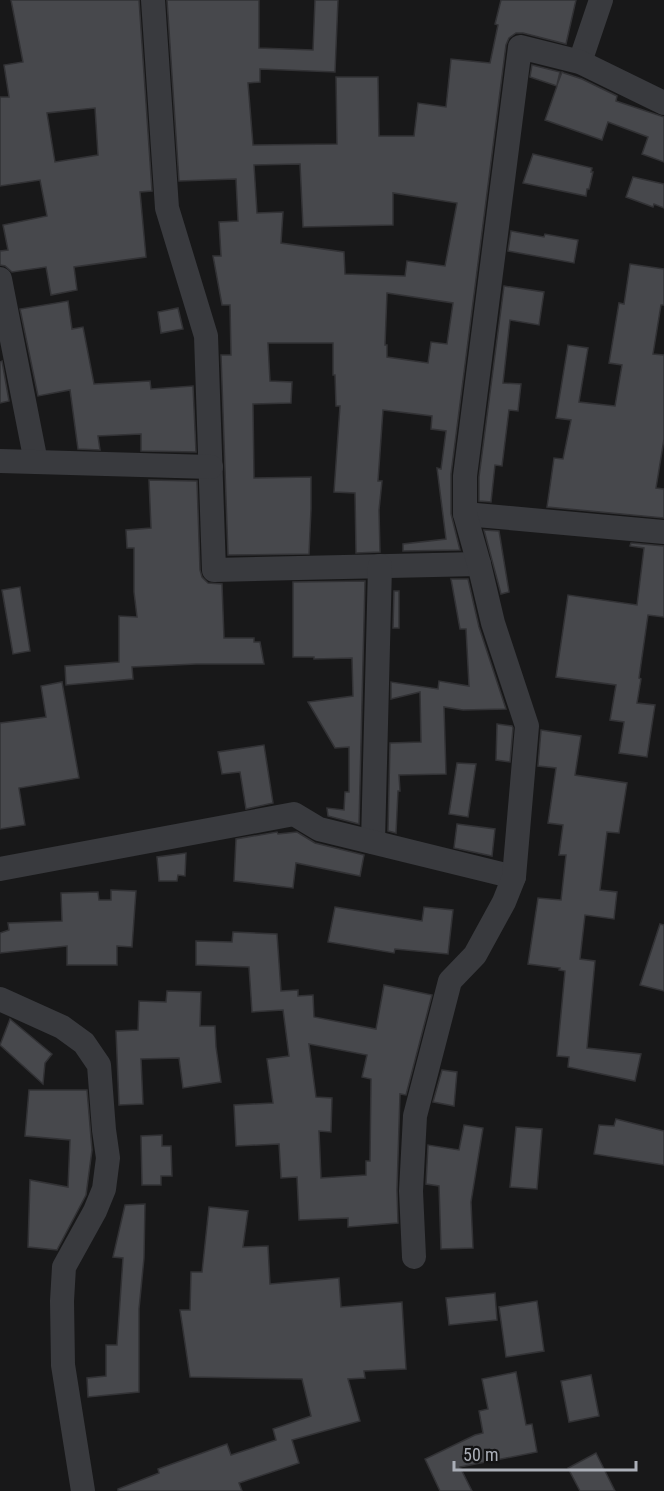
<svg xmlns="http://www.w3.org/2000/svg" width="664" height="1491" viewBox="0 0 664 1491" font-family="'Roboto Condensed',sans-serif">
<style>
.building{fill:#47484c;stroke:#323235;stroke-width:1.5;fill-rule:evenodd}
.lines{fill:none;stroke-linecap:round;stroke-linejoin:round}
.minor{stroke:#393a3e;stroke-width:24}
</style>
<rect width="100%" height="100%" fill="#181819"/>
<g class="building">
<path d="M11,0H139L152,191L140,192L146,257L74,267L77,290L51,295L46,267L12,272L5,266L0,265V251L8,250L3,225L47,216L40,180L0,186V97H9L4,65L23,62ZM95,108L98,155L55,162L47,113Z"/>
<path d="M167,0H259V48L313,50L315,0H338L335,72L260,69V82L248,83L253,145L337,144L336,77H378L379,136H414L418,103L446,107L451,59L490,63L498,25L495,24L501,0H576L566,44L523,33H516L509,38L506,45L451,474V514L460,550L403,551V544L446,539L437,468L441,469L446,431L431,429L432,416L383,410L378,481H382L379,510L380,552L356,553L355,493L334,492L340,406H336L335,375H333V343H268L270,381L292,382L291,403L253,404L254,478L311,477V509L309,554L228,555L221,355H231L230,305H222L213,256H221L219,222L238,221L236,179L179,181ZM300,164L303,227L393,225V193L457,203L445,266L407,261L405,276L345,274L344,252L281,243L283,212L257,213L254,165ZM387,293L453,303L447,344L431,342L428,363L387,357V345H385Z"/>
<path d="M532,65L560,72L557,85L562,72L564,73L582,79L617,96L616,101L664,117V162L642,154L648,137L608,122L602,140L545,120L557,86L530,77Z"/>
<path d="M533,154L592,168L591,172H593L589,189H587L586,196L523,183Z"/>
<path d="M633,177L664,184V208L654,204L653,207L626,197Z"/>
<path d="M511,231L544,237L545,234L578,240L574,263L508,251Z"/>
<path d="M630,264L664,269V305H661L653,354L664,355V439L656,488L664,489V518L547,507L554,458L563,459L571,420L556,418L568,345L588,348L579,402L615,406L622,365L609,363L619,303L624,304Z"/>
<path d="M504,286L544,292L539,325L510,320L503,383L521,384L518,411L509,410L502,466L495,465L491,502L479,501V477Z"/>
<path d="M68,301L72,329L83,327L94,384L150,381L151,389L193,386L196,452L141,451V434L98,436L100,450L78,449L70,390L38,396L20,309Z"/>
<path d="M178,308L183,329L161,333L158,312Z"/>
<path d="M2,361L9,401L0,403V362Z"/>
<path d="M149,480L197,481L200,570L202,577L208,583L222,584L224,638H254V642H260L264,664H196L132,667L133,679L66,685L65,666L119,662V616L137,617L134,592V548H127L126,530L151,528Z"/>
<path d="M484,530L499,531L509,592L501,594Z"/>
<path d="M631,543L664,546V617L648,615L639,678L641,679L637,703L655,705L647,757L619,753L624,722L610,720L616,685L556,677L568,595L637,605L644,548L630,546Z"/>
<path d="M451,579H468L479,627L506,709L463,710L444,707L446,774L399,775L400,791H398L396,833L388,831L390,743L421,742L420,692L391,699V682L438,689L439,681L469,686L466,629H460Z"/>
<path d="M365,581L359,824L328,816L327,808L344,810L345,792H349V747L335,748L308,702L353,696L352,658L314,659V657H293V582Z"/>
<path d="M20,587L30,651L13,654L2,590Z"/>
<path d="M394,591H399V628H393Z"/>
<path d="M62,682L79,778L19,788L25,825L0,829V723L46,717L41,686Z"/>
<path d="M497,724L512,726L513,728L510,762L496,760Z"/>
<path d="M541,730L581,736L575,775L627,783L619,833L607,832L600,890L617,892L614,919L585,915L580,959L595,961L587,1048L641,1054L635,1081L568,1067L569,1057L557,1056L565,971L559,970L560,968L528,964L538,898L561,900L566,855H559L563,825L548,823L556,768L538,766Z"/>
<path d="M264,745L273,803L246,809L240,772L222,774L218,752Z"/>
<path d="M457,763L476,764L468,817L449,814Z"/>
<path d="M457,824L495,829L492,856L454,848Z"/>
<path d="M277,832L278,834L297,832L315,843L364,855L360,876L296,863L293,888L234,881L236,839Z"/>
<path d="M186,853L185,876L178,875L177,881H159L157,857Z"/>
<path d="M111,890L136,891L132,947L117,946V965H67V946L0,953V933L9,930L8,923L62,921L61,893L98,892L99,900H111Z"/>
<path d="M335,907L422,921L424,907L453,910L448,954L395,949L394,953L328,942Z"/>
<path d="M660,924L664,925V991L640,985Z"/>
<path d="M233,932L277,934L281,991L298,990V996L313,995L314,1017L376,1029L384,985L432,995L406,1095L400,1094L397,1190L398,1223L348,1227V1218L299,1220L297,1177L281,1178L279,1144L236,1146L234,1105L273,1103L267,1059L289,1056L283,1010L252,1012L249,967L196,965V941L232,942ZM309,1044L367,1055L362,1077L371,1079L370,1161H366V1175L321,1178L319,1131L331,1132L332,1098L316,1097Z"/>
<path d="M167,991L201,992L200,1026H215L216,1047L221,1082L183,1088L179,1058L141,1059L143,1104L119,1105L116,1031L138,1030L139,1001L166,1002Z"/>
<path d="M10,1019L52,1054L45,1063L43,1084L0,1045Z"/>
<path d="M442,1070L457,1072L454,1106L433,1102Z"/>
<path d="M29,1090H87L92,1150L86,1195L57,1250L28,1247L30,1180L68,1187L70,1140L25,1136Z"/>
<path d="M616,1119L664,1131V1165L594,1154L599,1125L614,1126Z"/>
<path d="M464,1125L483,1128L471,1202L473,1248L441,1249L439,1186L426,1184L428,1145L459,1150Z"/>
<path d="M516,1127L542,1129L537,1189L510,1187Z"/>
<path d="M162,1135V1146H171L172,1176H161V1185H142L141,1136Z"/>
<path d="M145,1204L144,1258L139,1309V1392L88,1397L87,1378L106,1376V1345H117L123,1258L113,1257L125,1205Z"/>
<path d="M209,1207L248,1211L243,1247L268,1246L270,1284L339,1278L341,1307L402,1302L406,1369L364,1371L365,1378L348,1379L360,1421L292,1440L299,1463L239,1483L242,1491H118V1489L159,1473L158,1469L227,1444L231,1455L276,1440L273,1429L311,1416L302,1379L190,1377L180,1310H190L191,1272H202Z"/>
<path d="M495,1293L497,1320L449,1325L446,1298Z"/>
<path d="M537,1301L544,1351L506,1357L499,1307Z"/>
<path d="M516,1372L526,1425L532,1424L537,1452L460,1467L472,1491H440L425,1459L475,1435L483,1433L479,1411L488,1409L482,1379Z"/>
<path d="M591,1375L599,1416L569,1422L561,1381Z"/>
<path d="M596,1453L615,1491H580L568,1468Z"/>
</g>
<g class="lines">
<g class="minor">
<path d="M153,0L167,208L206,336L214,570L479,564"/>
<path d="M580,62L601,0"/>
<path d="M0,279L36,462"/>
<path d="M0,461L211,467"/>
<path d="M465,514L664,532"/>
<path d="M373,842L380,566"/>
<path d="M0,869L294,814L319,829L514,877"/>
<path d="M0,999L62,1027L84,1043L99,1065L104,1130L108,1158L104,1189L95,1211L64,1267L62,1301L63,1365L83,1491"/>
<path d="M414,1257L411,1191L415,1116L450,981L475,955L504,902L514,877L527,726L493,623L479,564L465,514V476L520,47L580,62L664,103"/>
</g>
</g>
<path d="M454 1461v9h182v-9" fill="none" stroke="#abafb8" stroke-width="3"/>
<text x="463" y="1461" font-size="18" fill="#abafb8" stroke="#131314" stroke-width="4.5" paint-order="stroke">50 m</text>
</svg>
